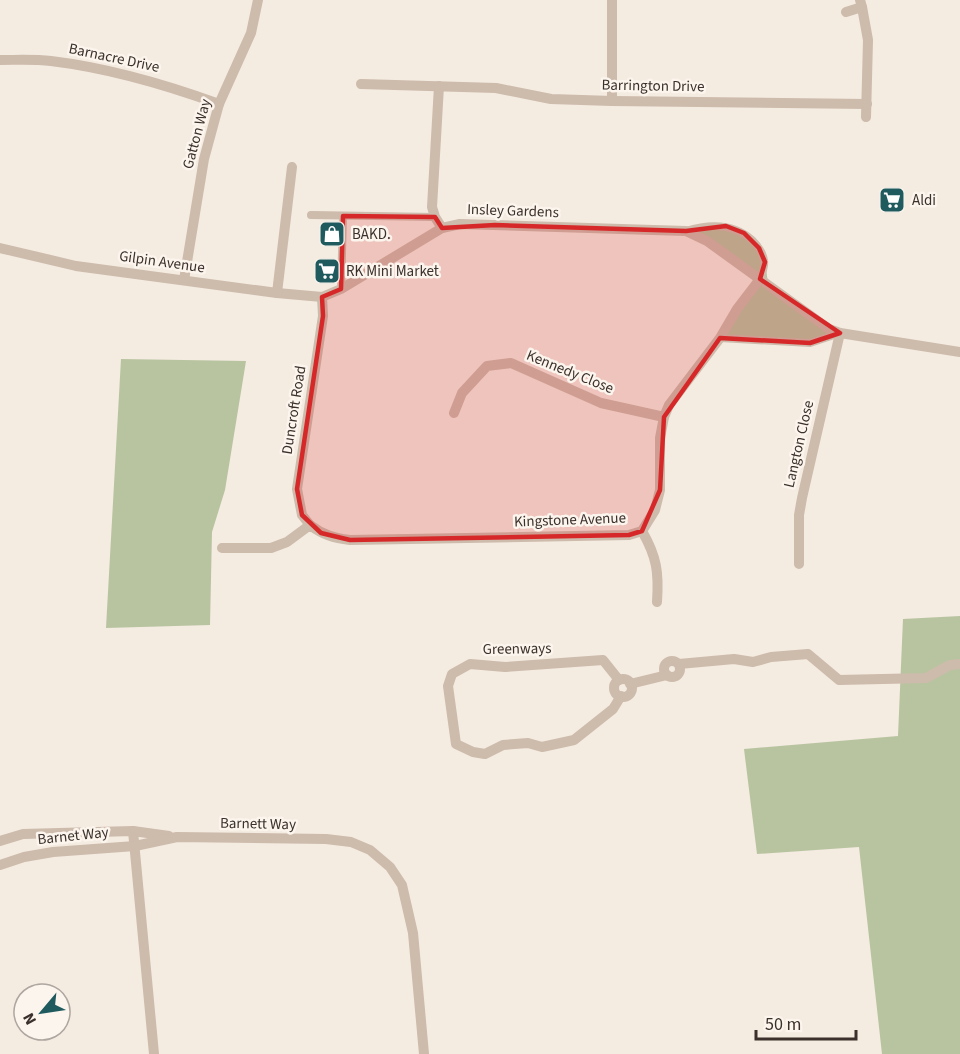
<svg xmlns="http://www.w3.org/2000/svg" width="960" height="1054" viewBox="0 0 960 1054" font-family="'Source Sans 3',sans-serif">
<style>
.green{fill:#b8c4a0}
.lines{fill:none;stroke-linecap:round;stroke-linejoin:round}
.pedestrian{stroke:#cdbbac;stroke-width:8}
.minor{stroke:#cdbbac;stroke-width:10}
.marked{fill:#d62828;fill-opacity:0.2;stroke:#d62828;stroke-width:4.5;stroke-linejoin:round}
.labels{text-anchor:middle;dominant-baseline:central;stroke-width:5;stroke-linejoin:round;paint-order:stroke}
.street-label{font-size:15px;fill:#3b302b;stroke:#fbf5ee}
.poi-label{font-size:15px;fill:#3b302b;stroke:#fbf5ee;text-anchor:start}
</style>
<rect width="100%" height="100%" fill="#f4ebe1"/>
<g class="green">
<path d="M701,226L744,233L765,262L768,283L840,333L810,343L715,341L762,278L686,231Z"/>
<path d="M121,359L246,361L225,490L212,532L210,625L106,628Z"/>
<path d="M960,616V1054H882L859,847L757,854L744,749L898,736L903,619Z"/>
</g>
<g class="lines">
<g class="pedestrian">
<path d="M311,215L435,217"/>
<path d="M686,231C709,224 734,223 753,241C758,246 763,252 764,261C765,266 762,274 760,279"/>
<path d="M341,289L343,216"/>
<path d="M720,338L810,343L840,333"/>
</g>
<g class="minor">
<path d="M862,7L868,40L866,117"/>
<path d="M846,12L862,7L860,0"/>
<path d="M0,60C17,60 34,59 51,61C109,68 164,84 219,104"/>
<path d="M361,84L496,88L551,99L612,101L867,104"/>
<path d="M439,86L432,207L435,217L442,228"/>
<path d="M612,101V0"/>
<path d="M0,248L76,266L277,293L322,297L341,289L442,228L460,224L686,231L707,241L829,329L840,333L960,352"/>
<path d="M184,280L204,159L219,104L251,33L258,0"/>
<path d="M277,293L292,167"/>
<path d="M454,413L462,393L487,366L511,363L601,403L664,417"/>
<path d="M310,525L302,515L297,489L323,316L322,297"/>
<path d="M642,531C657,557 659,573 657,602"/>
<path d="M222,548H271L287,542L310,525C323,535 334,538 350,540L629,535L642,531L655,510L660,490V438L664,417L669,405L720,338L737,309L760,279"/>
<path d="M799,564V515L802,498L840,333"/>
<circle cx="672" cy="669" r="8"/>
<path d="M679,664L734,659L753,662L771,657L808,654L839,680L926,678L950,665L960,664"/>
<circle cx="623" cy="688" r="9"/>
<path d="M619,680L603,660L505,667L470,664L452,674L448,686L456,744L473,752L485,754L503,745L528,743L542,747L574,740L613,709L621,696"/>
<path d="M630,684L667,675"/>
<path d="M133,831L154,1054"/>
<path d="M0,841L23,834L133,831L169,836"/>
<path d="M0,865L24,857L53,852L135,846L177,837L326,839L351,842L370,850L390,867L402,885L413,933L424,1054"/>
</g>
</g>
<path class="marked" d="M343,216L435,217L442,228L495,225L686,231L726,226L744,233L759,248L765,262L760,279L840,333L810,343L720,338L664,417L660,490L642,531L629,535L350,540L321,533L302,515L297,489L323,316L322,297L341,289Z"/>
<defs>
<g id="supermarket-square" transform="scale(1.35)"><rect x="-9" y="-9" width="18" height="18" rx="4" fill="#1f5a5e" stroke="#fbf5ee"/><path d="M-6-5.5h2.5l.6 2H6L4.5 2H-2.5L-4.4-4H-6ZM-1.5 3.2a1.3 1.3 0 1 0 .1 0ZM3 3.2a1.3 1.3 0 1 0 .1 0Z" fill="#fff"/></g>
<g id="shop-square" transform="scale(1.35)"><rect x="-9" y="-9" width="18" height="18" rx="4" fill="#1f5a5e" stroke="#fbf5ee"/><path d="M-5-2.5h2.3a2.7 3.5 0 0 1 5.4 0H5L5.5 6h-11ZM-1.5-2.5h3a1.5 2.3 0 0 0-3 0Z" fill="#fff"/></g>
</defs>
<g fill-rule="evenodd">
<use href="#supermarket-square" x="892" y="200"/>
<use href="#shop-square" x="332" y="234"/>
<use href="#supermarket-square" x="327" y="271"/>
</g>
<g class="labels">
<g class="street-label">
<text transform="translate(114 58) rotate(12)">Barnacre Drive</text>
<text transform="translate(653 86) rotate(1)">Barrington Drive</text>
<text transform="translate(197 134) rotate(-75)">Gatton Way</text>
<text transform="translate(513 211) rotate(2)">Insley Gardens</text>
<text transform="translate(162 262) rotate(8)">Gilpin Avenue</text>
<text transform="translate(570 372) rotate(22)">Kennedy Close</text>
<text transform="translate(294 410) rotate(-81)">Duncroft Road</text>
<text transform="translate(799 444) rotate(-77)">Langton Close</text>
<text transform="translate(570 520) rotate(-2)">Kingstone Avenue</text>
<text transform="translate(517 649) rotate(-1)">Greenways</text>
<text transform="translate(258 824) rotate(1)">Barnett Way</text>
<text transform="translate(73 836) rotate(-6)">Barnet Way</text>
</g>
<g class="poi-label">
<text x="912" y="200">Aldi</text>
<text x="352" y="234">BAKD.</text>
<text x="346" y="271">RK Mini Market</text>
</g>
</g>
<g transform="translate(42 1012) rotate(241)"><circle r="28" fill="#fbf5ee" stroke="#aea6a0" stroke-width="1.5"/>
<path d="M0-4.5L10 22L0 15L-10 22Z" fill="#1f5a5e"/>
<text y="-9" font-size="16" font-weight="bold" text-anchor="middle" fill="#3b302b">N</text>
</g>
<path d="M756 1030v9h100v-9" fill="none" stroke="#3b302b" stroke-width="3"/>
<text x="765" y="1030" font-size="18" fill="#3b302b" stroke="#fbf5ee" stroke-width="4.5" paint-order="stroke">50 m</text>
</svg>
